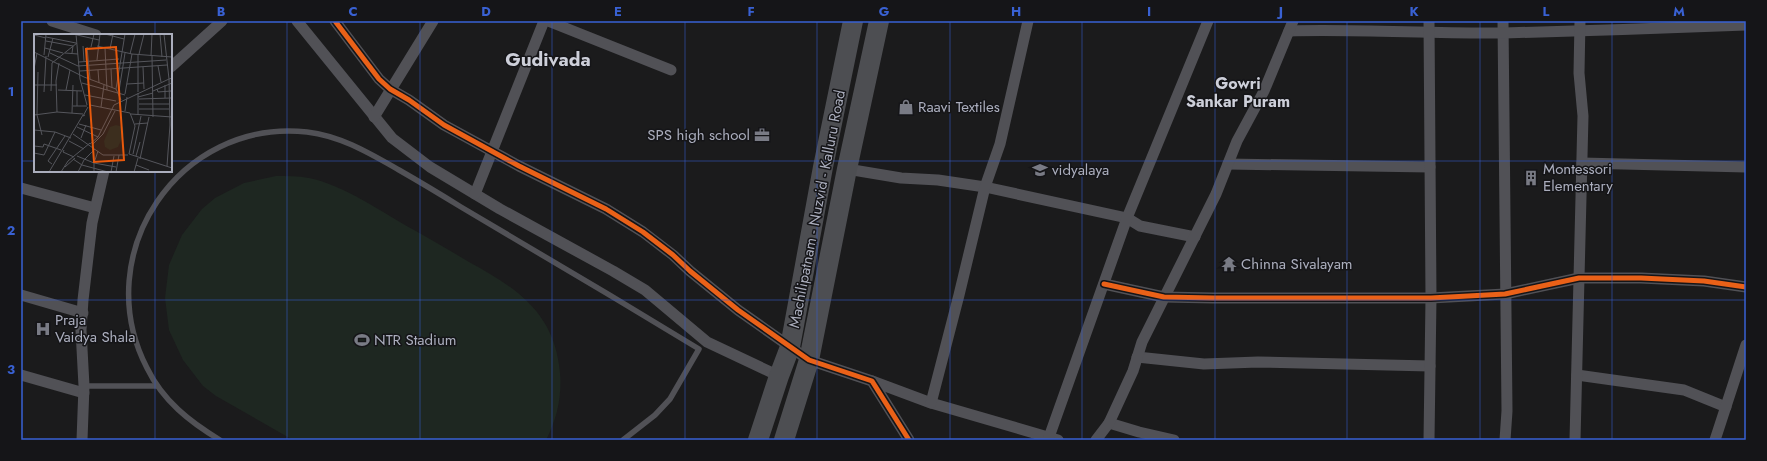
<svg xmlns="http://www.w3.org/2000/svg" width="1767" height="461" viewBox="0 0 1767 461" font-family="Jost,sans-serif">
<style>
.green{fill:#1e2721}
.lines{fill:none;stroke-linecap:round;stroke-linejoin:round}
.lane{stroke:#515156;stroke-width:5.5}
.street{stroke:#515156;stroke-width:11}
.highway{stroke:#4d4e52;stroke-width:20}
.cycleway-casing{stroke:#151518;stroke-width:8}
.cycleway{stroke:#ea6118;stroke-width:5}
.grid{fill:none;stroke:#3961d3;stroke-width:1;stroke-opacity:0.55}
.labels{text-anchor:middle;dominant-baseline:central;stroke-width:3;stroke-linejoin:round;paint-order:stroke}
.poi-label{font-size:15px;fill:#abaebd;stroke:#151518;text-anchor:start}
.street-label{font-size:15px;fill:#abaebd;stroke:#151518}
.neighbourhood-label{font-size:16px;font-weight:bold;fill:#cdcfd9;stroke:#151518}
.district-label{font-size:19px;font-weight:bold;fill:#cdcfd9;stroke:#151518}
.inset-road{fill:none;stroke:#55565c;stroke-width:1}
.view{fill:#e8590c;fill-opacity:0.15;stroke:#e8590c;stroke-width:2}
.inset-edge{fill:none;stroke:#abaebd;stroke-width:2}
.neatline{fill:none;stroke:#3961d3;stroke-width:1.5}
.grid-label{font-size:13px;text-anchor:middle;font-weight:bold;fill:#3961d3}
</style>
<rect width="100%" height="100%" fill="#1b1b1c"/>
<path class="green" d="M276,176C287,176 298,176 309,178C344,185 383,213 414,230C433,241 451,251 469,262C517,288 555,313 560,373C562,396 557,419 546,440H293L216,396L203,386L183,360L169,330L165,298L169,265L182,235L202,209L215,198L244,183Z"/>
<g class="lines">
<g class="lane">
<path d="M84,386H157"/>
<path d="M220,440C190,422 163,401 147,368C88,254 179,118 307,132C341,136 369,153 399,170C420,182 440,194 461,207C541,254 620,301 699,349L670,399L655,415L623,440"/>
</g>
<g class="street">
<path d="M52,21L96,35"/>
<path d="M297,21L392,138L430,167L500,209L613,271L645,290L707,342L779,376"/>
<path d="M335,21L379,79L390,89L409,100L444,125L519,166L606,209L643,232L673,255L690,271L738,310L809,360L872,381L909,440"/>
<path d="M548,21L671,70"/>
<path d="M1503,21L1507,411L1505,440"/>
<path d="M1289,31C1361,29 1433,34 1504,33C1585,31 1665,28 1746,25"/>
<path d="M171,67L222,21"/>
<path d="M374,117L433,21"/>
<path d="M1582,163L1746,167"/>
<path d="M1228,164L1430,167"/>
<path d="M847,169L901,178L938,180L985,187L1127,218L1140,226L1195,237"/>
<path d="M21,188L95,208"/>
<path d="M475,194L544,21"/>
<path d="M1104,284L1164,297L1213,298H1431L1505,294L1579,278H1641L1704,281L1746,287"/>
<path d="M21,295L83,313"/>
<path d="M1137,357L1204,364L1258,362L1430,366"/>
<path d="M21,375L84,393"/>
<path d="M1577,375L1684,390L1726,407"/>
<path d="M872,381L931,403L1058,440"/>
<path d="M931,403L959,295L985,187L1000,144L1028,21"/>
<path d="M1109,423L1139,432L1174,440"/>
<path d="M82,440L84,386L81,330L83,300L92,223L104,171"/>
<path d="M1048,440L1127,218L1208,21"/>
<path d="M1096,440L1109,423L1133,371L1142,342L1216,194L1237,141L1264,91L1293,21"/>
<path d="M1429,440L1431,298L1429,21"/>
<path d="M1575,440L1583,116L1579,73L1580,21"/>
<path d="M1715,440L1746,345"/>
</g>
<g class="highway">
<path d="M758,440L779,376L790,347L823,167L853,21"/>
<path d="M784,440L809,360L847,169L879,21"/>
</g>
<g class="cycleway-casing">
<g id="cycleway">
<path d="M335,21L379,79L390,89L409,100L444,125L519,166L606,209L643,232L673,255L690,271L738,310L809,360L872,381L909,440"/>
<path d="M1104,284L1164,297L1213,298H1431L1505,294L1579,278H1641L1704,281L1746,287"/>
</g>
</g>
<use href="#cycleway" class="cycleway"/>
</g>
<path class="grid" d="M155,21V35M287,21V440M420,21V440M552,21V440M685,21V440M817,21V440M950,21V440M1082,21V440M1215,21V440M1347,21V440M1480,21V440M1612,21V440M21,161H35M171,161H1746M155,171V440M21,300H1746"/>
<defs>
<g id="shop-bare" transform="scale(1.2)"><path d="M-5-2.5h2.3a2.7 3.5 0 0 1 5.4 0H5L5.5 6h-11ZM-1.5-2.5h3a1.5 2.3 0 0 0-3 0Z" fill="#797b85" stroke="#151518" stroke-width="2.5" paint-order="stroke"/></g>
<g id="office-bare" transform="scale(1.2)"><path d="M-6-3h4V-5.5h4V-3h4V5H-6ZM-1-4.5V-3h2v-1.5ZM-6 0V1H6V0Z" fill="#797b85" stroke="#151518" stroke-width="2.5" paint-order="stroke"/></g>
<g id="university-bare" transform="scale(1.2)"><path d="M0-5L7-2L0 1L-7-2ZM-4 1L0 2.5L4 1V4Q0 6-4 4Z" fill="#797b85" stroke="#151518" stroke-width="2.5" paint-order="stroke"/></g>
<g id="building-bare" transform="scale(1.2)"><path d="M-4-6H4V6H1V3H-1V6H-4ZM-2.5-4.3h1.7v1.8h-1.7ZM.8-4.3h1.7v1.8H.8ZM-2.5-1h1.7V.8h-1.7ZM.8-1h1.7V.8H.8Z" fill="#797b85" stroke="#151518" stroke-width="2.5" paint-order="stroke"/></g>
<g id="temple-bare" transform="scale(1.2)"><path d="M0-6L5-2H3V0L6.5 2.5H4V6H1.5V3h-3V6H-4V2.5H-6.5L-3 0V-2H-5Z" fill="#797b85" stroke="#151518" stroke-width="2.5" paint-order="stroke"/></g>
<g id="hospital-bare" transform="scale(1.2)"><path d="M-5-5h3v3.5h4V-5h3V5h-3V1.5h-4V5h-3Z" fill="#797b85" stroke="#151518" stroke-width="2.5" paint-order="stroke"/></g>
<g id="stadium-bare" transform="scale(1.2)"><path d="M0-5a6.5 5 0 1 0 0 10a6.5 5 0 1 0 0-10ZM-3.5-1.8h7v3.6h-7Z" fill="#797b85" stroke="#151518" stroke-width="2.5" paint-order="stroke"/></g>
</defs>
<g fill-rule="evenodd">
<use href="#shop-bare" x="906" y="107"/>
<use href="#office-bare" x="762" y="135"/>
<use href="#university-bare" x="1040" y="170"/>
<use href="#building-bare" x="1531" y="178"/>
<use href="#temple-bare" x="1229" y="264"/>
<use href="#hospital-bare" x="43" y="329"/>
<use href="#stadium-bare" x="362" y="340"/>
</g>
<g class="labels">
<g class="poi-label">
<text x="918" y="107">Raavi Textiles</text>
<text x="750" y="135" text-anchor="end">SPS high school</text>
<text x="1543" y="169">Montessori<tspan x="1543" dy="17">Elementary</tspan></text>
<text x="1052" y="170">vidyalaya</text>
<text x="1241" y="264">Chinna Sivalayam</text>
<text x="55" y="320">Praja<tspan x="55" dy="17">Vaidya Shala</tspan></text>
<text x="374" y="340">NTR Stadium</text>
</g>
<g class="street-label">
<text transform="translate(817 209) rotate(-79)">Machilipatnam - Nuzvid - Kalluru Road</text>
</g>
<g class="neighbourhood-label">
<text x="1238" y="83">Gowri<tspan x="1238" dy="18">Sankar Puram</tspan></text>
</g>
<g class="district-label">
<text x="548" y="59">Gudivada</text>
</g>
</g>
<g transform="translate(34 34)">
<rect width="138" height="138" fill="#1b1b1c"/>
<path d="M82,91L89,93L90,100L84,113L76,116L71,113L70,107L76,93Z" fill="#1e2721"/>
<path class="inset-road" d="M42,0L46,45L53,71M71,0L90,5M126,0L128,23M130,0L135,45L138,44M0,1L12,4M43,1L65,6M12,3L42,9M12,7L39,12L38,19M49,12L50,27M63,12L98,20L138,23M53,13L56,45M57,13L60,0M11,14L29,19M71,14L73,56M76,15L79,0M0,18L50,43L82,55L87,66M16,19L44,32L132,26M31,19L44,20M96,20L101,0M105,20L110,0M10,21L12,0M104,21V58M117,22L118,0M118,22L119,83M14,23L19,4M63,26L66,0M45,28L85,25M124,32L127,48M109,33L110,55M0,35L3,19M77,35L78,54M64,36L65,49M46,37L133,31M4,38L3,81L8,101M48,49L91,61M93,50L110,49M0,51H23M131,51V64M82,55L91,0M123,55L124,58L137,57M24,56L48,57M32,56L36,36M17,57L18,29L43,9M85,57L91,19M119,57L138,49M10,58L12,22M104,59V81M91,60L98,20M51,61L82,67M104,63L119,59M105,65L137,64M105,70H136M56,71L96,79L101,92L95,120L138,134M39,72H53M43,72V57M67,73L70,51M105,75H135M91,77L93,63M23,78L22,47L25,29M38,79L39,51M97,80L138,83M0,81L23,78L49,80M51,81L49,82L54,73M45,90L67,96M101,90L114,89M43,93L64,103M0,96L21,98M39,100L69,121H94M47,104L52,91M35,107L50,115M56,110L64,103L80,71L135,45L136,91L133,132M58,111L69,100L81,77M0,112L9,113L10,110L27,116M30,116L29,118L40,123M64,117L60,129L82,133M0,119L10,121L21,98L37,104M99,120L107,82M43,122L60,129V138M102,122L106,108M39,125L48,131L74,138M106,125L115,83M18,130L14,127L31,102M102,131L115,136M31,133L41,124M15,138L49,81M27,138L34,127L56,109M44,138L50,126L61,115M77,138L80,122M82,138L85,121M100,138L104,124"/>
<path class="view" d="M82,13L90,126L60,128L52,15Z"/>
<rect width="138" height="138" class="inset-edge"/>
</g>
<rect width="1767" height="461" fill="none" stroke="#151518" stroke-width="44"/>
<rect x="22" y="22" width="1723" height="417" class="neatline"/>
<g class="grid-label">
<text x="88" y="16">A</text>
<text x="221" y="16">B</text>
<text x="353" y="16">C</text>
<text x="486" y="16">D</text>
<text x="618" y="16">E</text>
<text x="751" y="16">F</text>
<text x="884" y="16">G</text>
<text x="1016" y="16">H</text>
<text x="1149" y="16">I</text>
<text x="1281" y="16">J</text>
<text x="1414" y="16">K</text>
<text x="1546" y="16">L</text>
<text x="1679" y="16">M</text>
<text x="11" y="96">1</text>
<text x="11" y="235">2</text>
<text x="11" y="374">3</text>
</g>
</svg>
